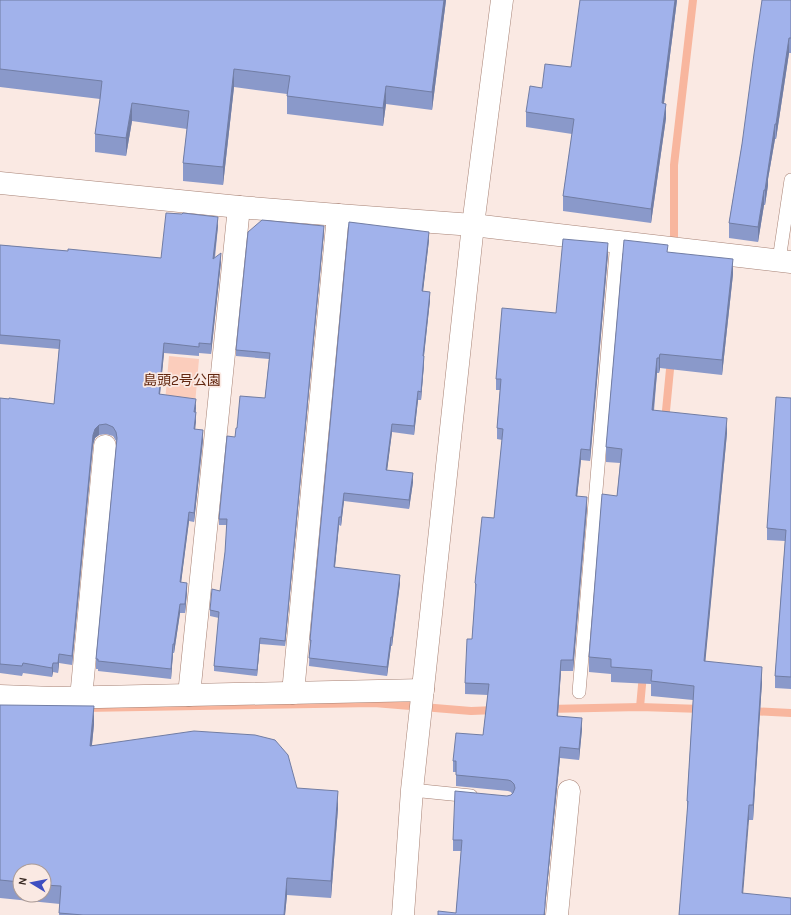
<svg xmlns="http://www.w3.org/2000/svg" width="791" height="915" viewBox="0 0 791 915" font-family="Karla,'Noto Sans JP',sans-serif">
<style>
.green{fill:#fbcdbc}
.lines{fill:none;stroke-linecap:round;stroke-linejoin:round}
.stream{stroke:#f8b69e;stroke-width:8}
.lane-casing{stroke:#a78275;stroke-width:14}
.street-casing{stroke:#a78275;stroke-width:23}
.secondary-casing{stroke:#a78275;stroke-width:23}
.lane{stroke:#fff;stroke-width:13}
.street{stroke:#fff;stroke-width:22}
.secondary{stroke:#fff;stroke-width:22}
.wall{fill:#8a99ca;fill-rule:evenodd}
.shaded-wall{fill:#717da4}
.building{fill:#a1b2eb;stroke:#717da4}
.labels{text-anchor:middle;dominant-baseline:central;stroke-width:3.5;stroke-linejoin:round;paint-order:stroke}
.park-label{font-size:14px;fill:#632811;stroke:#fae9e3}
</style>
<rect width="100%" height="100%" fill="#fae9e3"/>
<path class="green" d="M169,356L199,359L195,404L165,402Z"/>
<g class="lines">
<g class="stream">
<path d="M674,248V165L693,0"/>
<path d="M665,421L671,359"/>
<path d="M640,707L643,674"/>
<path d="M84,708L374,703L471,711L496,710"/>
<path d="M548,709L640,707L702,709"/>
<path d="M750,711L791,713"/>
</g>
<g class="lane-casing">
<g id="lane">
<path d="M779,260L791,180"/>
<path d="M579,692L617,241"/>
<path d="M412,790L471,796"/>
</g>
</g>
<g class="street-casing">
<g id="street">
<path d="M293,693L338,215"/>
<path d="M189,695L239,207"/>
<path d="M0,696L54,698L423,690"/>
<path d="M81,698L105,446"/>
<path d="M557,915L569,791"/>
</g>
</g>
<g class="secondary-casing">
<g id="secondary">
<path d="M0,183L239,207L338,215L473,225L791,262"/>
<path d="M403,915L412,790L473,225L502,0"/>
</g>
</g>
<use href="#lane" class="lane"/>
<use href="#street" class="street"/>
<use href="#secondary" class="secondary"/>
</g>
<g class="wall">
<path d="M0,0H446L432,110L386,104L383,126L287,114V94L234,87L223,185L183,181V163L187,129L132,121L126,156L95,152V134L100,104V99L0,87Z"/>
<path d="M677,0L664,103L666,118L651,223L563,211V196L572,134L526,127V112L542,88L571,67Z"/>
<path d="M791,0V53H789L776,139H775L768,179V185L765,205H764L758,242L729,238V223L742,144Z"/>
<path d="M349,222L429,240L423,291L430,300L424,356V364L421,400H418L414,435L392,432L387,470L413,482L409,509L344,501L341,526L339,525L335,567L400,583L392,646H391L387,676L309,666L310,640Z"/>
<path d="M218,226L215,258L221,262L211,354L199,353V356L164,353L160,394L196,408L195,429L203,440L194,522L189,521L181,582L187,592L185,613H180L174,653H173L171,679L98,671V669H96V659L117,444L116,441L113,436L106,434L99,435L95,438L93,445L72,665L59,663L58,673L53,672L52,677L23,673L22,676L0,673V398L54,404L59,349L0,344V245L68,251L161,258Z"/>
<path d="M324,232L285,646L260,644L257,676L214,671V666L219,618L210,616V610L220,591L225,552L227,525H219V519L237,428L265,398L269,359L236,356V350Z"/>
<path d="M668,252L733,274L722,375L660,368L659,373H657L654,411L727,433L705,661L762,682L753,820H749L679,915L687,816V801L693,700L651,696V684L611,682V674L589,672V657L617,496L620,463L606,462V447Z"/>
<path d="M608,254L590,461L581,460L577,496L587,508L573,671H561L558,716L582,729L579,760L560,758L545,907V915L456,913L461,851H453V840L507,796L511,795L512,794L511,792L508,791L456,786V772H453V761L483,735L488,695L465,694V683L472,639L475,594V583L494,518L502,440L497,439V428L500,390H496V379L556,313Z"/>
<path d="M791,398V689L775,688V676L785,541L767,540V528Z"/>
<path d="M0,705L94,724L92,745L297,788L338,808L331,898L287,895L285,915H59L60,904L0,898ZM20,871H44V895H20Z"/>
</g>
<g class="shaded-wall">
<path d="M444,0H446L432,110V92Z"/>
<path d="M675,0H677L662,118V103Z"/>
<path d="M789,38V53L776,139V124Z"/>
<path d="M234,69V87L223,185V167Z"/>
<path d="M386,86V104L383,126V108Z"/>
<path d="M132,103V121L126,156V138Z"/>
<path d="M666,104V118L651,223V209Z"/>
<path d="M775,124V139L768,179V185L765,205V190Z"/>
<path d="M764,190V205L758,242V227Z"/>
<path d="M218,217V226L213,269V259Z"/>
<path d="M324,226V232L285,646V641Z"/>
<path d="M429,232V240L422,300V291Z"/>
<path d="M608,243V254L590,461V450Z"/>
<path d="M221,253V262L211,354V344Z"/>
<path d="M733,259V274L722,375V360Z"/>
<path d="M430,292V300L423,364V356Z"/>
<path d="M164,343V353L159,404V394Z"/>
<path d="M660,354V368L659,373V358Z"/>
<path d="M424,356V364L421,400V392Z"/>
<path d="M657,358V373L652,425V410Z"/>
<path d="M418,391V400L414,435V426Z"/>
<path d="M196,399V408L194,422V412Z"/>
<path d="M196,412V422L194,439V429Z"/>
<path d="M727,418V433L704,676V661Z"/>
<path d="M392,424V432L386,479V470Z"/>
<path d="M99,425V435L95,438L93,445L72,665V656L93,435L95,429Z"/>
<path d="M203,430V440L194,522V513Z"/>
<path d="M581,449V460L576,507V496Z"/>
<path d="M413,473V482L409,509V500Z"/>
<path d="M344,493V501L341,526V517Z"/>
<path d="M587,497V508L573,671V660Z"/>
<path d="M189,512V521L180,591V582Z"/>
<path d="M339,517V525L334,576V567Z"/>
<path d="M400,575V583L392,646V637Z"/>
<path d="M187,583V592L185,613V604Z"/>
<path d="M180,604V613L174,653V644Z"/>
<path d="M391,637V646L387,676V667Z"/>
<path d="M260,638V644L257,676V670Z"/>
<path d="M173,644V653L171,679V669Z"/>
<path d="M59,654V663L58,673V663Z"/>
<path d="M561,660V671L557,727V716Z"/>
<path d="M53,663V672L52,677V668Z"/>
<path d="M762,667V682L753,820V805Z"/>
<path d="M94,706V724L90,763V746Z"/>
<path d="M582,718V729L579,760V749Z"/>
<path d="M560,747V758L545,907V915H544L545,903Z"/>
<path d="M338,791V808L331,898V881Z"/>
<path d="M749,805V820L742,908V893Z"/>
<path d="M287,878V895L285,915H284Z"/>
</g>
<g class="building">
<path d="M0,0H444L432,92L386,86L383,108L287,96L290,76L234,69L223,167L183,163L189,111L132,103L126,138L95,134L100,99L102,81L0,69Z"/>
<path d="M580,0H675L662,103L666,104L651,209L563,196L574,119L526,112L530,86L542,88L545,64L571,67Z"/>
<path d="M762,0H791V38H789L776,124H775L768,170L765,190H764L758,227L729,223L742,144L754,54Z"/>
<path d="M166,213L182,214L183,213L218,217L213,259L221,253L211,344L199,343V347L164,343L159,394L196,399L194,412H196L194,429L203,430L194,513L189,512L180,582L187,583L185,604H180L174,644H173L171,669L98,661V659H96L117,438L116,432L113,427L106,424L99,425L95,429L93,435L72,656L59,654L58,663H53L52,668L23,663L22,666L0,664V398L9,399V398L54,404L60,340L0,335V245L68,251V249L161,258Z"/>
<path d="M262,220L324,226L285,641L260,638L257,670L214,666L219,612L210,610L212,589L220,591L225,552L227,519H219L227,436L235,437L236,428H237L240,396L265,398L270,353L236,350L248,232Z"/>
<path d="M349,222L429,232L422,291L430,292L423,356H424L421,392L418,391L414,426L392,424L386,470L413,473L409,500L344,493L341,517H339L334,567L400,575L392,637H391L387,667L309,658L311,640H310Z"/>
<path d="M563,239L608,243L590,450L581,449L576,496L587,497L573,660H561L557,716L582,718L579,749L560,747L545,903V907L544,915H438V911L456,913L462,840H453L455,791L507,796L511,795L513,793L515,788L514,784L511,781L508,780L456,775V761H453L456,733L483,735L489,684L465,683L467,639H472L476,584L475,583L482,517L494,518L503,429L497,428L501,379H496L502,308L556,313Z"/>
<path d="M624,240L668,245L667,252L733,259L722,360L660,354L659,358H657L652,410L727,418L704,661L762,667L753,805H749L742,893L791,898V915H679L688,801H687L694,686L651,681L652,670L611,667V659L589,657L602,494L617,496L622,449L606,447Z"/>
<path d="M776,397L791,398V677L775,676L786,530L767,528Z"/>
<path d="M0,705L94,706L90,746L194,731L255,735L275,740L288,755L297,788L338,791L331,881L287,878L284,915H83L59,913L61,886L44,885V871H20V882L0,880Z"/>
</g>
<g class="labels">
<g class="park-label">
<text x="182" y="380">島頭2号公園</text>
</g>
</g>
<g transform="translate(32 883) rotate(280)"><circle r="19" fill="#fae9e3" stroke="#ab9b95"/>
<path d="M0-3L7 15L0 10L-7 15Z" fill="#3e4ec1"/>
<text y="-6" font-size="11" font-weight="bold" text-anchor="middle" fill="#352620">N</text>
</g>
</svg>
